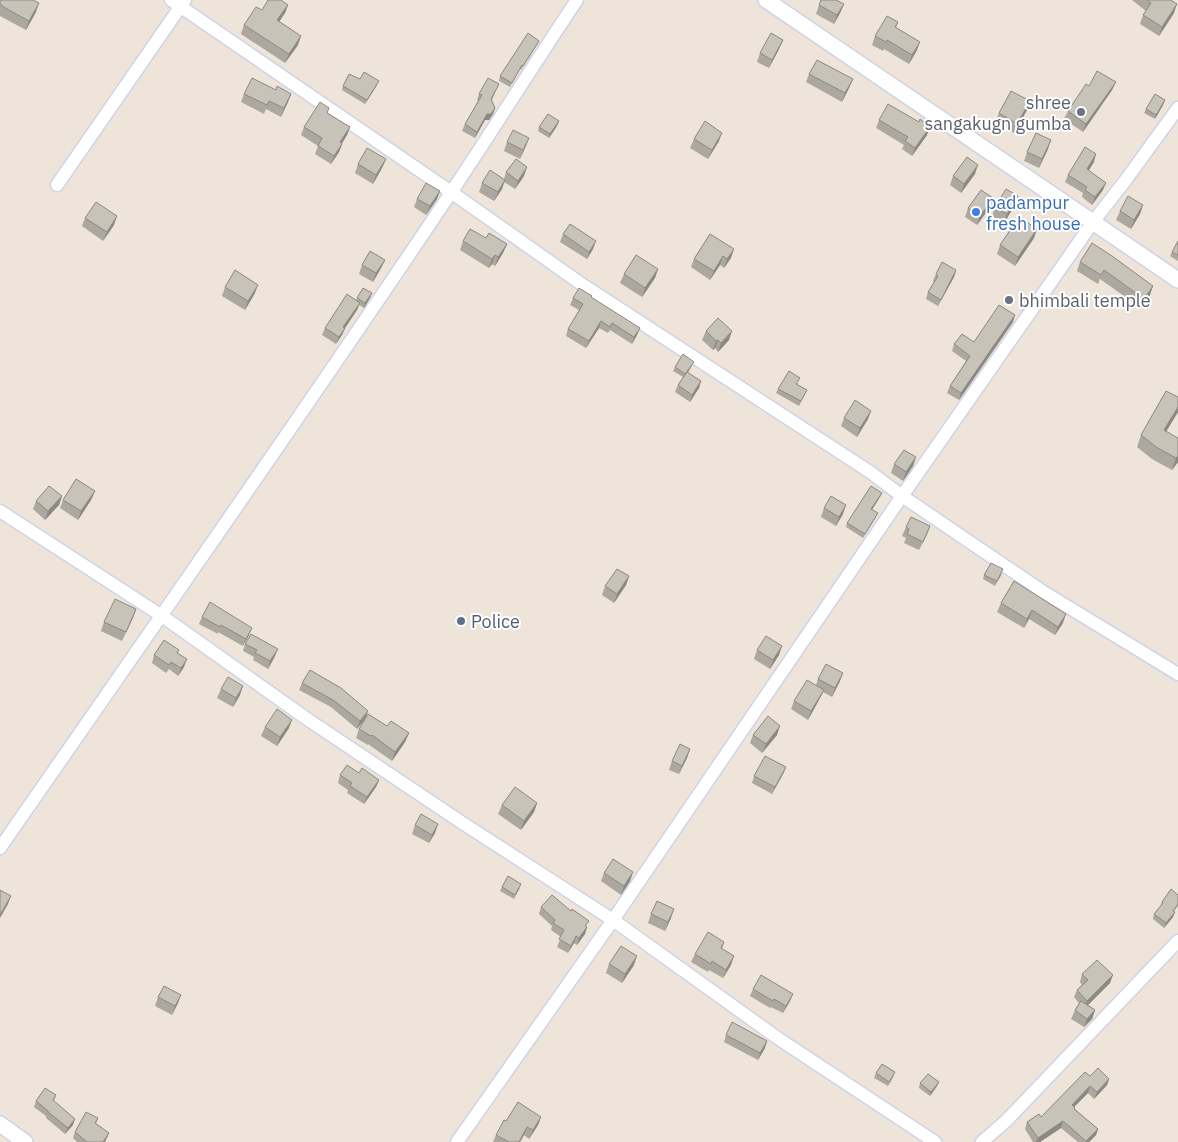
<svg xmlns="http://www.w3.org/2000/svg" width="1178" height="1142" viewBox="0 0 1178 1142" font-family="'IBM Plex Sans',sans-serif">
<style>
.lines{fill:none;stroke-linecap:round;stroke-linejoin:round}
.minor-casing{stroke:#cfd4e4;stroke-width:15}
.tertiary-casing{stroke:#cfd4e4;stroke-width:18}
.minor{stroke:#fff;stroke-width:12}
.tertiary{stroke:#fff;stroke-width:15}
.wall{fill:#aca89f}
.shaded-wall{fill:#8c8882}
.building{fill:#c8c3b9;stroke:#8c8882}
.worship-dot{fill:#6b7280;stroke:#fff;stroke-width:2}
.shop-dot{fill:#3f7fe0;stroke:#fff;stroke-width:2}
.service-dot{fill:#5c6f8a;stroke:#fff;stroke-width:2}
.labels{text-anchor:middle;dominant-baseline:central;stroke-width:4;stroke-linejoin:round;paint-order:stroke}
.worship-label{font-size:18px;fill:#5b616d;stroke:#fff;text-anchor:end}
.shop-label{font-size:18px;fill:#366cbe;stroke:#fff;text-anchor:start}
.service-label{font-size:18px;fill:#4e5e75;stroke:#fff;text-anchor:start}
</style>
<rect width="100%" height="100%" fill="#eee4da"/>
<g class="lines">
<g class="minor-casing">
<g id="minor">
<path d="M171,0L451,192L580,283L870,472L902,496L1042,591L1178,674"/>
<path d="M57,185L185,0"/>
<path d="M0,511L162,616L310,721L464,824L613,920L779,1039L935,1142"/>
<path d="M0,848C151,630 303,414 450,194C493,130 534,64 577,0"/>
<path d="M457,1142L613,920L902,496L1093,222L1125,181L1178,108"/>
<path d="M982,1142L1007,1120L1178,941"/>
</g>
</g>
<g class="tertiary-casing">
<g id="tertiary">
<path d="M766,0L1178,280"/>
<path d="M0,1124L25,1142"/>
</g>
</g>
<use href="#minor" class="minor"/>
<use href="#tertiary" class="tertiary"/>
</g>
<g class="wall">
<path d="M0,0L36,12L26,30L0,16Z"/>
<path d="M1132,0H1171L1174,13L1159,36L1140,24L1143,15L1146,11Z"/>
<path d="M844,4L840,13L834,24L816,14L819,5Z"/>
<path d="M288,5L285,13L279,22L298,45L285,63L241,34L244,25L262,10Z"/>
<path d="M898,22L896,28L917,50L909,64L884,49L883,51L872,45L875,36Z"/>
<path d="M783,40L779,49L769,68L757,62L760,53Z"/>
<path d="M539,41L537,45L521,70L520,69L510,87L499,81L500,76Z"/>
<path d="M809,74L853,79L849,88L842,102L806,82Z"/>
<path d="M360,79L377,85L365,104L342,90L343,86Z"/>
<path d="M1116,82L1112,90L1083,132L1064,119L1068,111Z"/>
<path d="M499,84L492,100L495,108L493,114L489,120H485L475,138L462,131L465,124L478,101L477,100L479,94Z"/>
<path d="M276,90L291,94L288,102L281,117L266,109L264,114L241,102L244,94Z"/>
<path d="M1165,100L1163,105L1155,119L1144,113L1146,109Z"/>
<path d="M1030,101L1027,110L1014,133L995,122L999,113Z"/>
<path d="M328,113L350,127L347,135L342,144L339,152L331,164L315,154L318,146L301,135L304,127Z"/>
<path d="M879,120L919,122L927,135L912,156L902,149L904,145L876,128Z"/>
<path d="M559,121L557,126L549,138L538,131L539,127Z"/>
<path d="M529,138L520,159L504,151L507,142Z"/>
<path d="M694,139L719,141L708,159L690,148Z"/>
<path d="M1048,149L1039,168L1024,161L1027,152Z"/>
<path d="M386,159L382,168L373,184L355,173L358,164Z"/>
<path d="M1094,162L1088,170L1103,190L1092,205L1082,197L1083,193L1065,182L1068,175Z"/>
<path d="M506,172L524,176L515,189L504,182L502,189L494,201L479,192L482,183L504,179Z"/>
<path d="M975,174L961,193L950,185L953,176Z"/>
<path d="M440,191L437,199L426,215L414,207L417,199Z"/>
<path d="M1018,196L1015,205L1004,223L992,216L995,207Z"/>
<path d="M993,198L990,207L977,225L965,217L968,208Z"/>
<path d="M1143,205L1140,214L1131,229L1116,220L1120,211Z"/>
<path d="M85,218L114,225L103,241L82,226Z"/>
<path d="M1037,229L1034,238L1015,266L997,254L1000,245Z"/>
<path d="M563,234L593,249L587,259L560,242Z"/>
<path d="M710,234L731,258L724,268L720,265L710,280L691,267L694,259Z"/>
<path d="M486,238L507,244L503,253L495,266L492,264L489,268L460,250L463,241Z"/>
<path d="M1178,241V261L1170,256L1172,252Z"/>
<path d="M1092,243L1150,295L1141,308L1100,279L1098,284L1077,271L1080,262Z"/>
<path d="M385,260L381,268L373,282L359,274L362,265Z"/>
<path d="M658,269L655,278L642,297L620,283L624,274Z"/>
<path d="M956,270L954,277L938,306L926,299L928,292L934,282L933,281L936,274Z"/>
<path d="M225,287L255,293L245,310L222,296Z"/>
<path d="M372,293L370,298L364,308L359,305L357,310L345,328L342,335L336,344L322,335L325,328L356,300L357,298Z"/>
<path d="M573,298H591L640,328L637,335L632,344L610,330L608,333L599,328L586,348L566,336L568,329L579,310L570,305Z"/>
<path d="M1013,322L959,400L947,393L950,386L966,361L952,351L954,344L974,342Z"/>
<path d="M706,331L729,340L718,352L715,348L713,350L702,340Z"/>
<path d="M692,366L688,373L701,381L699,388L690,402L675,392L678,385L683,377L673,371L675,367Z"/>
<path d="M799,383L797,385L805,394L799,406L776,393L778,389Z"/>
<path d="M871,411L868,419L857,437L841,426L844,418Z"/>
<path d="M1178,412L1166,431L1178,462L1172,470L1152,459L1137,447L1141,435Z"/>
<path d="M916,457L913,466L903,481L891,473L894,464Z"/>
<path d="M95,491L91,500L78,520L60,508L63,500Z"/>
<path d="M62,496L59,505L45,520L33,509L36,501Z"/>
<path d="M880,497L872,510L876,517L863,538L846,527L847,523Z"/>
<path d="M824,508L843,514L836,526L821,517Z"/>
<path d="M930,526L927,535L919,550L904,543L906,538L902,536L906,527Z"/>
<path d="M1002,574L995,586L983,579L984,575Z"/>
<path d="M629,576L626,585L614,603L602,595L605,586Z"/>
<path d="M1014,581L1063,623L1055,635L1029,619L1024,628L997,612L1001,603Z"/>
<path d="M136,609L122,641L101,631L104,622Z"/>
<path d="M202,617L249,635L243,646L218,632V634L199,624Z"/>
<path d="M245,644L275,656L268,669L253,660L254,657L243,651Z"/>
<path d="M179,650L178,653L184,667L178,676L169,669L166,673L152,663L154,655Z"/>
<path d="M757,650L779,655L770,669L754,659Z"/>
<path d="M818,679L840,681L832,697L823,692L820,698L808,720L791,709L794,701L816,685Z"/>
<path d="M302,683L368,711L365,719L357,729L331,707L299,690Z"/>
<path d="M221,689L240,695L233,707L217,698Z"/>
<path d="M387,726L409,733L405,742L392,761L368,744V745L356,738L359,729Z"/>
<path d="M265,727L289,728L277,746L261,736Z"/>
<path d="M753,735H777L762,753L750,743Z"/>
<path d="M690,749L687,758L679,774L669,770L672,761Z"/>
<path d="M786,767L783,774L772,794L752,783L754,776Z"/>
<path d="M359,773L379,780L376,787L364,804L347,793L348,790L338,783L340,775Z"/>
<path d="M537,803L534,812L521,830L498,814L502,805Z"/>
<path d="M415,825L435,833L429,843L412,834Z"/>
<path d="M633,872L630,881L621,895L601,881L604,873Z"/>
<path d="M502,887L520,888L514,899L500,891Z"/>
<path d="M1178,895V906L1174,911L1173,917L1164,928L1153,919L1154,914L1160,907L1162,902Z"/>
<path d="M541,907L587,927L585,934L577,945L574,943L568,953L557,947L561,937L551,930L552,926L539,914Z"/>
<path d="M651,914L671,918L665,931L648,923Z"/>
<path d="M724,942L722,949L731,965L723,978L709,970L708,972L691,962L695,954Z"/>
<path d="M609,964L634,965L622,983L606,973Z"/>
<path d="M1082,974L1110,983L1088,1005L1095,1010L1092,1019L1084,1027L1071,1019L1075,1010L1079,1003L1074,997L1077,990L1082,985L1080,982Z"/>
<path d="M753,989L790,1001L783,1013L771,1007L770,1008L750,996Z"/>
<path d="M158,997L178,1003L172,1015L155,1006Z"/>
<path d="M726,1035L765,1048L758,1060L724,1042Z"/>
<path d="M876,1073L894,1076L888,1086L874,1078Z"/>
<path d="M1090,1076L1109,1079L1107,1085L1094,1099L1088,1093L1074,1107L1075,1109L1098,1129L1096,1135L1089,1142H1078L1061,1128L1040,1142H1033L1025,1129L1027,1122L1041,1117Z"/>
<path d="M939,1082L937,1086L930,1096L919,1088L920,1083Z"/>
<path d="M56,1095L54,1101L73,1125L65,1134L46,1118V1116L34,1107L36,1101Z"/>
<path d="M541,1117L538,1125L529,1139L524,1135L520,1142H493L496,1135L506,1121Z"/>
<path d="M98,1118L96,1124L109,1133L105,1142H77L73,1138L75,1132Z"/>
</g>
<g class="shaded-wall">
<path d="M39,3L36,12L26,30L29,21Z"/>
<path d="M844,4L840,13L834,24L837,15Z"/>
<path d="M1177,4L1174,13L1159,36L1162,27Z"/>
<path d="M288,5L285,13L274,29L277,20Z"/>
<path d="M301,36L298,45L285,63L289,54Z"/>
<path d="M783,40L779,49L769,68L772,60Z"/>
<path d="M920,42L917,50L909,64L912,55Z"/>
<path d="M853,79L849,88L842,102L845,93Z"/>
<path d="M379,81L377,85L365,104L367,100Z"/>
<path d="M1116,82L1112,90L1083,132L1086,124Z"/>
<path d="M291,94L288,102L281,117L284,108Z"/>
<path d="M1165,100L1163,105L1155,119L1156,115Z"/>
<path d="M1030,101L1027,110L1014,133L1017,124Z"/>
<path d="M495,108L493,114L489,120H485L475,138L477,132L487,114Z"/>
<path d="M559,121L557,126L549,138L550,134Z"/>
<path d="M350,127L347,135L339,147L342,144L339,152L331,164L340,142Z"/>
<path d="M930,127L927,135L912,156L915,148Z"/>
<path d="M722,133L719,141L708,159L712,150Z"/>
<path d="M529,138L526,146L520,159L523,150Z"/>
<path d="M1051,140L1048,149L1039,168L1042,159Z"/>
<path d="M1096,154L1094,162L1085,177L1087,169Z"/>
<path d="M386,159L382,168L373,184L376,175Z"/>
<path d="M978,165L975,174L961,193L964,184Z"/>
<path d="M527,167L524,176L515,189L518,181Z"/>
<path d="M505,180L502,189L494,201L498,192Z"/>
<path d="M1106,183L1103,190L1092,205L1095,197Z"/>
<path d="M440,191L437,199L426,215L430,206Z"/>
<path d="M1018,196L1015,205L1004,223L1007,214Z"/>
<path d="M993,198L990,207L977,225L980,216Z"/>
<path d="M1143,205L1140,214L1131,229L1134,220Z"/>
<path d="M117,216L114,225L103,241L107,232Z"/>
<path d="M1037,229L1034,238L1015,266L1018,257Z"/>
<path d="M596,241L593,249L587,259L589,252Z"/>
<path d="M507,244L503,253L495,266L498,257Z"/>
<path d="M734,249L731,258L724,268L727,259Z"/>
<path d="M495,255L492,264L489,268L492,259Z"/>
<path d="M723,256L720,265L710,280L714,271Z"/>
<path d="M385,260L381,268L373,282L376,273Z"/>
<path d="M658,269L655,278L642,297L645,288Z"/>
<path d="M956,270L954,277L938,306Z"/>
<path d="M258,285L255,293L245,310L248,301Z"/>
<path d="M1153,286L1150,295L1141,308L1144,299Z"/>
<path d="M372,293L370,298L364,308L365,303Z"/>
<path d="M360,303L357,310L341,334L343,327Z"/>
<path d="M1015,315L1013,322L959,400L961,393Z"/>
<path d="M601,321L599,328L586,348L589,341Z"/>
<path d="M345,328L342,335L336,344L339,337Z"/>
<path d="M640,328L637,335L632,344L634,337Z"/>
<path d="M732,331L729,340L718,352L721,343Z"/>
<path d="M718,340L715,348L713,350L716,341Z"/>
<path d="M701,381L699,388L690,402L692,395Z"/>
<path d="M1178,407V412L1160,442L1164,430Z"/>
<path d="M871,411L868,419L857,437L860,428Z"/>
<path d="M1178,456V462L1172,470L1176,458Z"/>
<path d="M916,457L913,466L903,481L906,472Z"/>
<path d="M95,491L91,500L78,520L81,511Z"/>
<path d="M882,493L880,497L869,514L871,509Z"/>
<path d="M62,496L59,505L45,520L48,511Z"/>
<path d="M846,505L843,514L836,526L839,517Z"/>
<path d="M629,576L626,585L614,603L617,594Z"/>
<path d="M136,609L133,618L122,641L126,632Z"/>
<path d="M1032,610L1029,619L1024,628L1027,619Z"/>
<path d="M1066,614L1063,623L1055,635L1058,627Z"/>
<path d="M252,628L249,635L243,646L246,639Z"/>
<path d="M782,646L779,655L770,669L773,660Z"/>
<path d="M278,649L275,656L268,669L270,661Z"/>
<path d="M187,659L184,667L178,676L181,668Z"/>
<path d="M843,673L840,681L832,697L835,688Z"/>
<path d="M243,686L240,695L233,707L236,698Z"/>
<path d="M824,690L820,698L808,720L811,711Z"/>
<path d="M368,711L365,719L357,729L360,721Z"/>
<path d="M292,720L289,728L277,746L280,737Z"/>
<path d="M780,726L777,735L762,753L766,744Z"/>
<path d="M409,733L405,742L392,761L395,752Z"/>
<path d="M690,749L687,758L679,774L682,766Z"/>
<path d="M786,767L783,774L772,794L775,787Z"/>
<path d="M379,780L376,787L364,804L367,797Z"/>
<path d="M537,803L534,812L521,830L524,821Z"/>
<path d="M438,824L435,833L429,843L432,835Z"/>
<path d="M633,872L630,881L621,895L624,886Z"/>
<path d="M11,896L8,904L0,918V915Z"/>
<path d="M674,909L671,918L665,931L668,922Z"/>
<path d="M1175,912L1173,917L1164,928L1166,923Z"/>
<path d="M587,927L585,934L577,945L579,938Z"/>
<path d="M576,936L574,943L568,953L571,946Z"/>
<path d="M637,956L634,965L622,983L625,974Z"/>
<path d="M734,956L731,965L723,978L726,970Z"/>
<path d="M1113,975L1110,983L1084,1009L1087,1001Z"/>
<path d="M793,994L790,1001L783,1013L786,1006Z"/>
<path d="M181,995L178,1003L172,1015L175,1006Z"/>
<path d="M1095,1010L1092,1019L1084,1027L1087,1019Z"/>
<path d="M767,1041L765,1048L758,1060L760,1053Z"/>
<path d="M1109,1079L1107,1085L1094,1099L1097,1092Z"/>
<path d="M939,1082L937,1086L930,1096L931,1092Z"/>
<path d="M1090,1086L1088,1093L1069,1112L1072,1105Z"/>
<path d="M541,1117L538,1125L529,1139L533,1130Z"/>
<path d="M75,1119L73,1125L65,1134L68,1128Z"/>
<path d="M1063,1121L1061,1128L1040,1142H1036L1038,1138Z"/>
<path d="M527,1127L524,1135L520,1142H519Z"/>
<path d="M1098,1129L1096,1135L1089,1142H1086Z"/>
<path d="M109,1133L105,1142H103Z"/>
</g>
<g class="building">
<path d="M0,0H33L39,3L29,21L5,8L0,4Z"/>
<path d="M268,0H281L288,5L277,20L301,36L289,54L244,25L256,7L262,10Z"/>
<path d="M821,0H836L844,4L837,15L819,5Z"/>
<path d="M1147,0H1171L1177,4L1162,27L1143,15L1151,3Z"/>
<path d="M887,16L898,22L895,27L920,42L912,55L887,40L886,42L875,36Z"/>
<path d="M528,33L539,41L523,66L522,65L512,83L500,76Z"/>
<path d="M771,33L783,40L772,60L760,53Z"/>
<path d="M817,60L853,79L845,93L809,74Z"/>
<path d="M1097,71L1116,82L1086,124L1068,111L1086,84L1089,86Z"/>
<path d="M364,72L379,81L367,100L343,86L349,74L360,79Z"/>
<path d="M252,78L276,90L277,86L291,94L284,108L269,101L267,105L244,94Z"/>
<path d="M488,78L499,84L491,99L495,108L491,114H487L477,132L465,124L482,95L479,94Z"/>
<path d="M1011,91L1030,101L1017,124L999,113Z"/>
<path d="M1155,94L1165,100L1156,115L1146,109Z"/>
<path d="M320,102L329,108L327,113L350,127L340,142L342,144L334,156L318,146L322,138L304,127Z"/>
<path d="M888,104L919,122L920,119L930,127L915,148L905,141L908,137L879,120Z"/>
<path d="M548,114L559,121L550,134L539,127Z"/>
<path d="M705,121L722,133L712,150L694,139Z"/>
<path d="M513,130L529,138L523,150L507,142Z"/>
<path d="M1036,133L1051,140L1042,159L1027,152Z"/>
<path d="M1085,147L1096,154L1087,169L1106,183L1095,197L1085,190L1087,187L1068,175Z"/>
<path d="M367,148L386,159L376,175L358,164Z"/>
<path d="M967,157L978,165L964,184L953,176Z"/>
<path d="M516,159L527,167L518,181L506,172Z"/>
<path d="M490,170L505,180L498,192L482,183Z"/>
<path d="M426,183L440,191L430,206L417,199Z"/>
<path d="M1006,189L1018,196L1007,214L995,207Z"/>
<path d="M981,190L993,198L980,216L968,208Z"/>
<path d="M1128,196L1143,205L1134,220L1120,211Z"/>
<path d="M96,202L117,216L107,232L85,218Z"/>
<path d="M1019,217L1037,229L1018,257L1000,245Z"/>
<path d="M570,224L596,241L589,252L563,234Z"/>
<path d="M470,229L486,238L489,233L507,244L498,257L495,255L492,259L463,241Z"/>
<path d="M710,234L734,249L727,259L723,256L714,271L694,259Z"/>
<path d="M1178,241V255L1172,252Z"/>
<path d="M1092,243L1112,256L1153,286L1144,299L1104,270L1101,275L1080,262Z"/>
<path d="M370,251L385,260L376,273L362,265Z"/>
<path d="M636,255L658,269L645,288L624,274Z"/>
<path d="M942,262L956,270L941,300L928,292L938,276L936,274Z"/>
<path d="M235,270L258,285L248,301L225,287Z"/>
<path d="M363,288L372,293L365,303L357,298Z"/>
<path d="M579,288L592,296L591,297L640,328L634,337L612,323L610,327L601,321L589,341L568,329L583,304L573,298Z"/>
<path d="M347,294L360,303L343,327L345,328L339,337L325,328Z"/>
<path d="M999,305L1015,315L961,393L950,386L970,356L954,344L962,334L974,342Z"/>
<path d="M718,318L732,331L721,343L718,340L716,341L706,331Z"/>
<path d="M683,354L694,362L685,374L675,367Z"/>
<path d="M789,371L800,378L796,384L807,390L801,401L778,389Z"/>
<path d="M687,372L701,381L692,395L678,385Z"/>
<path d="M1166,391L1178,397V407L1164,430L1178,438V456L1176,458L1156,447L1141,435Z"/>
<path d="M855,400L871,411L860,428L844,418Z"/>
<path d="M904,450L916,457L906,472L894,464Z"/>
<path d="M76,479L95,491L81,511L63,500Z"/>
<path d="M49,486L62,496L48,511L36,501Z"/>
<path d="M871,486L882,493L871,509L878,513L865,534L847,523Z"/>
<path d="M831,496L846,505L839,517L824,508Z"/>
<path d="M911,517L930,526L923,542L907,534L909,529L906,527Z"/>
<path d="M991,563L1003,569L997,581L984,575Z"/>
<path d="M617,569L629,576L617,594L605,586Z"/>
<path d="M1014,581L1066,614L1058,627L1032,610L1027,619L1001,603Z"/>
<path d="M115,599L136,609L126,632L104,622Z"/>
<path d="M210,602L252,628L246,639L221,625L220,627L202,617Z"/>
<path d="M251,634L278,649L270,661L255,653L257,650L245,644Z"/>
<path d="M766,636L782,646L773,660L757,650Z"/>
<path d="M164,640L179,650L177,653L187,659L181,668L171,662L169,665L154,655Z"/>
<path d="M826,664L843,673L835,688L818,679Z"/>
<path d="M310,670L341,688L368,711L360,721L333,700L302,683Z"/>
<path d="M228,677L243,686L236,698L221,689Z"/>
<path d="M807,680L824,690L811,711L794,701Z"/>
<path d="M277,709L292,720L280,737L265,727Z"/>
<path d="M368,714L387,726L391,721L409,733L395,752L372,735L371,736L359,729Z"/>
<path d="M768,716L780,726L766,744L753,735Z"/>
<path d="M680,744L690,749L682,766L672,761Z"/>
<path d="M765,756L786,767L775,787L754,776Z"/>
<path d="M347,765L359,773L362,768L379,780L367,797L350,786L352,783L340,775Z"/>
<path d="M515,787L537,803L524,821L502,805Z"/>
<path d="M421,814L438,824L432,835L415,825Z"/>
<path d="M613,859L633,872L624,886L604,873Z"/>
<path d="M508,876L521,884L515,895L502,887Z"/>
<path d="M1171,889L1178,895V904L1173,911L1175,912L1166,923L1154,914L1163,903L1162,902Z"/>
<path d="M0,890L11,896L0,915Z"/>
<path d="M552,895L571,911L572,909L589,921L585,926L587,927L579,938L576,936L571,946L559,939L564,930L553,923L555,920L541,907Z"/>
<path d="M657,901L674,909L668,922L651,914Z"/>
<path d="M708,932L724,942L721,948L734,956L726,970L712,961L711,964L695,954Z"/>
<path d="M621,946L637,956L625,974L609,964Z"/>
<path d="M1097,960L1113,975L1087,1001L1077,990L1088,980L1082,974Z"/>
<path d="M761,975L793,994L786,1006L774,999L773,1001L753,989Z"/>
<path d="M164,986L181,995L175,1006L158,997Z"/>
<path d="M1081,1001L1095,1010L1087,1019L1075,1010Z"/>
<path d="M732,1022L767,1041L760,1053L726,1035Z"/>
<path d="M882,1064L895,1072L889,1082L876,1073Z"/>
<path d="M1098,1068L1109,1079L1097,1092L1090,1086L1072,1105L1075,1108L1074,1109L1098,1129L1086,1141L1063,1121L1038,1138L1027,1122L1039,1114L1041,1117L1085,1072L1090,1076Z"/>
<path d="M928,1074L939,1082L931,1092L920,1083Z"/>
<path d="M45,1088L56,1095L53,1100L75,1119L68,1128L48,1112V1111L36,1101Z"/>
<path d="M518,1102L541,1117L533,1130L527,1127L519,1142H509L496,1135L504,1120L506,1121Z"/>
<path d="M86,1112L98,1118L95,1123L109,1133L103,1142H87L75,1132Z"/>
</g>
<g class="worship-dot">
<circle cx="1081" cy="112" r="5"/>
<circle cx="1009" cy="300" r="5"/>
</g>
<circle class="shop-dot" cx="976" cy="212" r="5"/>
<circle class="service-dot" cx="461" cy="621" r="5"/>
<g class="labels">
<g class="worship-label">
<text x="1071" y="102">shree<tspan x="1071" dy="21">sangakugn gumba</tspan></text>
<text x="1019" y="300" text-anchor="start">bhimbali temple</text>
</g>
<g class="shop-label">
<text x="986" y="202">padampur<tspan x="986" dy="21">fresh house</tspan></text>
</g>
<g class="service-label">
<text x="471" y="621">Police</text>
</g>
</g>
</svg>
